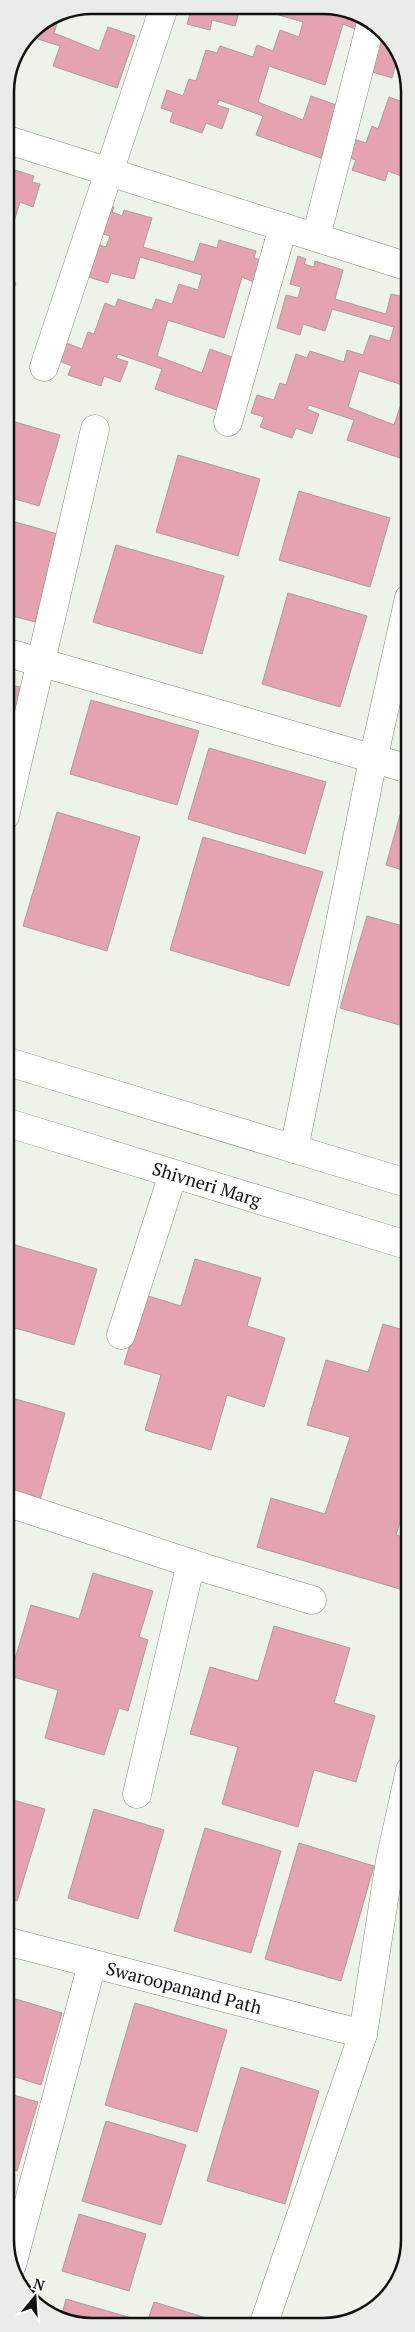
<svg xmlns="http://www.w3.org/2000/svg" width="415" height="2332" viewBox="0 0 415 2332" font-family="'PT Serif',serif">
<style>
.building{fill:#e5a3af;stroke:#a89d9f}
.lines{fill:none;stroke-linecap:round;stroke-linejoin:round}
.minor-casing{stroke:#848981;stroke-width:29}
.major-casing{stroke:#848981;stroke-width:29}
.minor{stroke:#fff;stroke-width:28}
.major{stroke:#fff;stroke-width:28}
.labels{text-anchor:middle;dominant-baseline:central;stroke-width:4;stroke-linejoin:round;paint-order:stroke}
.street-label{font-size:18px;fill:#10120f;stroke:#fdfffb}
.rim{fill:none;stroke:#10120f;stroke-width:2.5}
</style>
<rect width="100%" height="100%" fill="#eef3ea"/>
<g class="building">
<path d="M346,8L360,17L357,30L343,24L325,85L269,66L258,102L303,120L311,96L339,106L321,158L256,135L263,116L219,100L217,105L229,109L222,129L206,123L202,133L170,122L173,112L161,108L167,90L183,96L189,79L196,81L206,50L217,53L220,46L253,57L257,45L273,51L280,30L299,37L303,22L258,9Z"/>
<path d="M240,9L235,26L212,20L210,30L187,24L191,10Z"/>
<path d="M59,11H61L54,33L99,51L108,27L135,36L117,88L53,66L60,46L28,36L30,30Z"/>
<path d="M378,38L390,42L391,40L405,70L395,67L392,78L369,71Z"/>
<path d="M402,94L409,96V151L401,148L400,153L409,156L404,177L388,171L385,181L352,170L356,160L343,156L350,138L366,143L372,126L378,129L389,97L400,101Z"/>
<path d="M5,167L34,176L32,182L40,184L33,207L20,202L5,251Z"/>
<path d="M106,204L114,207L112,212L122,216L124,210L152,218L143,247L194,262L200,243L217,248L219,240L256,251L254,258L262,260L256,283L242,277L224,338L168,320L157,356L202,373L210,349L237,359L220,411L155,389L162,369L118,354L116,358L128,362L120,382L104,376L101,386L68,375L72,366L59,361L66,343L82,349L88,332L94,334L105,303L115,307L118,299L152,310L156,299L172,304L179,284L198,290L202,275L140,257L134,279L111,273L108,283L85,276L94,243L106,247L110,236L98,232Z"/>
<path d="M298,256L306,259L304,264L314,267L315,261L343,270L335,299L386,314L391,294L409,298V387L359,371L348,407L394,425L402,401L409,403V461L347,440L354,420L309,405L307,409L319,414L312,434L296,428L292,438L260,427L264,417L251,413L257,395L274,400L280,383L286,385L296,354L307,358L310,351L344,362L347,350L363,355L370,335L390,341L394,327L332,309L325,331L303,324L300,335L277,328L286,295L298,298L301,287L290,284Z"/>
<path d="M5,279L16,283L5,313Z"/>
<path d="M5,419L60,435L39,506L5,496Z"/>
<path d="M178,455L260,479L238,556L156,532Z"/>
<path d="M299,491L390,518L370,587L279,560Z"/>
<path d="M5,519L61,535L35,622L5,614Z"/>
<path d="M116,545L224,576L202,654L93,622Z"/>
<path d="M288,593L367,616L340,707L262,684Z"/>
<path d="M5,683L23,688L5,749Z"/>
<path d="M91,700L199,731L177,805L70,774Z"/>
<path d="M209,748L326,782L305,854L188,819Z"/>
<path d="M404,801L409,803V872L386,865Z"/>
<path d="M57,812L140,837L107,951L23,926Z"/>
<path d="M203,837L323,872L289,986L170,950Z"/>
<path d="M367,916L410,928V1028L340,1008Z"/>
<path d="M5,1242L97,1269L74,1345L5,1325Z"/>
<path d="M195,1259L261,1278L247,1326L285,1338L264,1407L227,1395L211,1450L145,1430L161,1375L124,1364L145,1295L181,1306Z"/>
<path d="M383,1324L410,1332V1488L396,1535L410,1539V1592L257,1547L271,1498L325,1514L350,1437L307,1425L326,1360L368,1372Z"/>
<path d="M5,1396L65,1413L40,1500L6,1490Z"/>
<path d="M93,1573L153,1591L139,1637L148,1640L128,1711L119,1708L104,1755L45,1738L58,1690L10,1676L31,1605L79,1619Z"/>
<path d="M274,1626L350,1648L334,1703L375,1716L356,1782L314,1770L298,1827L222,1804L238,1747L190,1734L210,1667L258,1681Z"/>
<path d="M6,1798L45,1809L17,1901L6,1898Z"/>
<path d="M94,1809L164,1830L138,1919L68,1898Z"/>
<path d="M205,1828L281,1851L251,1953L174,1931Z"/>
<path d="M299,1843L374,1866L341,1981L265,1959Z"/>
<path d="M6,1996L62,2013L41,2085L6,2074Z"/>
<path d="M135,2003L227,2030L197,2132L105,2105Z"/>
<path d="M241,2067L319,2091L285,2204L207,2181Z"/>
<path d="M6,2093L38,2102L17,2171L6,2168Z"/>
<path d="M106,2121L186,2145L161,2225L82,2201Z"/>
<path d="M79,2214L146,2234L129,2291L62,2271Z"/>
<path d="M66,2299L135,2319L133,2326L74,2325L61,2318Z"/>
<path d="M154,2302L210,2319L207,2326H146Z"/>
</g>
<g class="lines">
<g class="minor-casing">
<g id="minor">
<path d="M5,139L409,267"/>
<path d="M316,237L371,23"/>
<path d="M44,367L163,10"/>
<path d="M228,422L283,227"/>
<path d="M5,652L409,769"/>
<path d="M5,816L95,429"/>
<path d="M294,1149L373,760L409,598"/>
<path d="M121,1335L173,1174"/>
<path d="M6,1502L208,1569L312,1600"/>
<path d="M137,1794L191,1563"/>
<path id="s1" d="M6,1941L363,2034"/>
<path d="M12,2265L92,1964"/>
<path d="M263,2326L363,2034L390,1861L410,1770"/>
</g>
</g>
<g class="major-casing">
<g id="major">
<path d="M5,1061L410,1184"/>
<path id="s2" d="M5,1122L410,1246"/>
</g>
</g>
<use href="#minor" class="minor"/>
<use href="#major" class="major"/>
</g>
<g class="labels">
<g class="street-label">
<text stroke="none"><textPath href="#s2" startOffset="211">Shivneri Marg</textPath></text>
<text stroke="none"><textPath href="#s1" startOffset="184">Swaroopanand Path</textPath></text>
</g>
</g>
<path d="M0 0H415V2332H0ZM92 14H323A78 78 0 0 1 401 92V2240A78 78 0 0 1 323 2318H92A78 78 0 0 1 14 2240V92A78 78 0 0 1 92 14Z" fill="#eaece8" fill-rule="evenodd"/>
<path class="rim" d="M92 14H323A78 78 0 0 1 401 92V2240A78 78 0 0 1 323 2318H92A78 78 0 0 1 14 2240V92A78 78 0 0 1 92 14Z"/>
<g transform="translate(35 2297) rotate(18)" stroke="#fdfffb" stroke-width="4" paint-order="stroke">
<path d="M0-4L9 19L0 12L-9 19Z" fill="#10120f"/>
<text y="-8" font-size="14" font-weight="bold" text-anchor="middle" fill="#10120f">N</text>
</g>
</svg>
